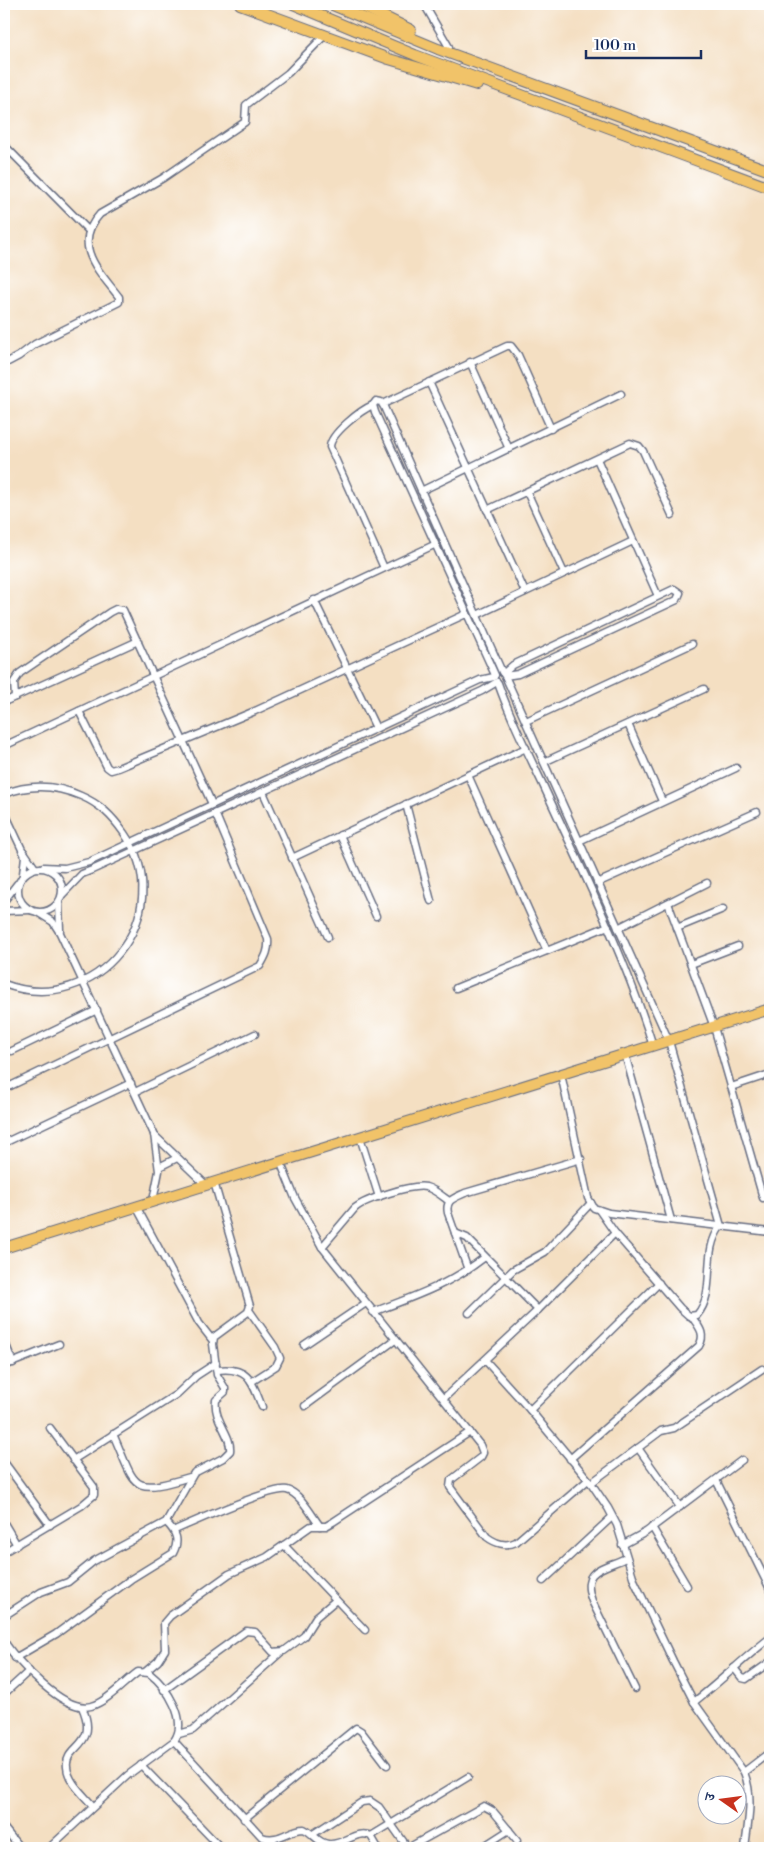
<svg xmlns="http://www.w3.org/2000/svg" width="774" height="1852" viewBox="0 0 774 1852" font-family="'Libre Bodoni','Noto Serif Devanagari',serif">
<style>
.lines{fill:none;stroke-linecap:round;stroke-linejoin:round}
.minor-casing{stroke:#676d81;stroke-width:9}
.primary-casing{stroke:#676d81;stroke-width:12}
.trunk-casing{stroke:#676d81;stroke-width:12}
.minor{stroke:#fff;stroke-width:6}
.primary{stroke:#f1c369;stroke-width:10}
.trunk{stroke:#f1c369;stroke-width:10}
</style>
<rect width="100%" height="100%" fill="#fff"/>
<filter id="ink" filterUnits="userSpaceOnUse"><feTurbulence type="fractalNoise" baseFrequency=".02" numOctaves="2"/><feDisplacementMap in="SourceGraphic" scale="10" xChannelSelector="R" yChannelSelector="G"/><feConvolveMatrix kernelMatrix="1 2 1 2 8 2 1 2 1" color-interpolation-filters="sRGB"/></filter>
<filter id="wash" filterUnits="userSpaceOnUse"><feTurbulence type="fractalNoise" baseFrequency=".0096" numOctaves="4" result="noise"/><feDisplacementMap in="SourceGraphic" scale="20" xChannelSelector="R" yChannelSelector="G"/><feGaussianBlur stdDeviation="1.12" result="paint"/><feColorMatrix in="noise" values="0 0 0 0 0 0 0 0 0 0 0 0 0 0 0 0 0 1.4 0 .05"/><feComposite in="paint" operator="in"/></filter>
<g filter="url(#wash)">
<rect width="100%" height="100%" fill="#f4dfc2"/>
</g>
<g filter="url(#ink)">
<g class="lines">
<g class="minor-casing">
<g id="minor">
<path d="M424,4L449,47"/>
<path d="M4,145L88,230"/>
<path d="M470,362L509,449"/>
<path d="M4,364L19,356L35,344L119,302V297C99,271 71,245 100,214L163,178L245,122L246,105L288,73L325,35"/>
<path d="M429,382L525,592"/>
<path d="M383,404L507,346H511L518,355L551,429"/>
<path d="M373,405C361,410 330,434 330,447L384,568"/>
<path d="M597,459L658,596"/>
<path d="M421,491L621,394"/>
<path d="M527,492L564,573"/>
<path d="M487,510L630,443L639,446L643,451L672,515"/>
<path d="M314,600L376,728"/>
<path d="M477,615L633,541"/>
<path d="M503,673L505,676L518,674L677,600L680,593L674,589L513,665L504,673"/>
<path d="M495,675L375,412L373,405L376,401L381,402L384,407L502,672"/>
<path d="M506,678L669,1041L721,1226C700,1252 718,1290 697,1315L689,1316L680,1308L615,1233L599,1210"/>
<path d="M498,683C510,718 528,753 544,787C583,872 625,956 653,1046"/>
<path d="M15,697L14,682L20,673L110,612L116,609L123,610L212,804"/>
<path d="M4,702L138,641"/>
<path d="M79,711L107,767L111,770L118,768L255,711L466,614"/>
<path d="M526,721L692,644"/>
<path d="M628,724L662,801"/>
<path d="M4,746L434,545"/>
<path d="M544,762L704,689"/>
<path d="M468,775L547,951"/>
<path d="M263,792L328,937"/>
<path d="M4,794C29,784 56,785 81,796C100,804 112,816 124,833C181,914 96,1019 4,984"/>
<path d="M406,804L431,901"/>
<path d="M4,811L25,856L23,874"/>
<path d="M340,835L376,916"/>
<path d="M579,841L736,768"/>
<path d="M24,852L35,868"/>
<path d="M292,858L526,748"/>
<path d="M43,867L65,868L89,862L480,680L494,677"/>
<circle cx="40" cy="890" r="22"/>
<path d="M597,883L757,812"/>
<path d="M62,895L82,874L92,870L482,691L497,682"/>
<path d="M4,901L17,884"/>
<path d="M59,902L60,930"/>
<path d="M668,903L714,1027L763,1198"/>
<path d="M4,911L30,910"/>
<path d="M37,912L53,922L60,933L154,1134L159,1171L153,1201"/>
<path d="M618,928L707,883"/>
<path d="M677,928L723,909"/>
<path d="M691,964L738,946"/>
<path d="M456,988L608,926"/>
<path d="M12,1051L97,1010"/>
<path d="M625,1054L671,1220"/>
<path d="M561,1074L588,1198L594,1208L609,1213L770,1232"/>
<path d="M731,1087L770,1074"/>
<path d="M4,1089L260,966C266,956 269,950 268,939L215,813"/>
<path d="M135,1092L255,1034"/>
<path d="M154,1135L205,1184"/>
<path d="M360,1137L379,1197"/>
<path d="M4,1143L131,1083"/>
<path d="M280,1161L295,1198L322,1247L480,1445L483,1453L481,1457L451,1480L450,1487L487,1537C495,1543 506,1547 516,1542L588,1480"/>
<path d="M159,1167L177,1158"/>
<path d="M136,1206L199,1323L213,1341"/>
<path d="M455,1233L467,1238L538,1310"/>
<path d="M322,1247L355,1208C366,1199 412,1184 426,1187C434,1189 442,1196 449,1201"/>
<path d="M468,1270L448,1213C445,1200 454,1198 465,1193L581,1159"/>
<path d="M249,1310L275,1347L280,1358L276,1366L251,1382"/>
<path d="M373,1312C413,1297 451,1284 485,1257"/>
<path d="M469,1313L513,1270L545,1252L591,1203"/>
<path d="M4,1340L13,1363"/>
<path d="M304,1345L366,1303"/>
<path d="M485,1360L530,1410L591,1483L608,1508L617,1525L634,1580L673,1661L694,1702L744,1772C754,1798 748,1821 745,1848"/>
<path d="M4,1366L59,1344"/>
<path d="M217,1370C248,1366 252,1381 262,1407"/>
<path d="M444,1398L538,1310L615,1233"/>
<path d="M305,1406L395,1340"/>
<path d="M530,1410L659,1283"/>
<path d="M113,1434C137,1488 129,1495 190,1477"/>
<path d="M638,1448L680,1507"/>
<path d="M570,1459L699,1346C706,1334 699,1327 692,1317"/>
<path d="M73,1460L177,1394L196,1376L216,1363"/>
<path d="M4,1462L50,1525"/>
<path d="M716,1480L770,1589"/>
<path d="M591,1483L661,1431L674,1428L762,1369"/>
<path d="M4,1523L17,1545"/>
<path d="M652,1527L687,1586"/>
<path d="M175,1530C193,1522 271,1487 287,1490C300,1493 312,1516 320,1526"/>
<path d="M284,1545L365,1630"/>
<path d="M622,1545L646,1532L742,1460"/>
<path d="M4,1552L81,1506L94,1495V1487L50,1428"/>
<path d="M626,1558C602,1569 580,1569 592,1601L635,1689"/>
<path d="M543,1581L612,1517"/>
<path d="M4,1616L41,1592L68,1582L94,1561L166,1522L194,1473L223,1458L230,1451C232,1435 213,1420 216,1400L225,1392V1388L217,1375L213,1344L214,1337L248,1312L250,1306L214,1182"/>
<path d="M4,1641C17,1662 64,1713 91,1706C108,1701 124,1682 138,1672L149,1673C167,1687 189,1720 174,1741L128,1775L49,1848"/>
<path d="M15,1658L56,1634L131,1579L173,1553C180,1540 176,1532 166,1522"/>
<path d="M734,1668L742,1678L746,1679L770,1662"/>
<path d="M145,1672L158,1661L165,1650L164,1623L170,1616L229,1574L267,1557L311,1526H326L333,1522L470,1432"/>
<path d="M164,1690L246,1631L255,1632L273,1652L284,1651L304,1636L316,1617L336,1600"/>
<path d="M4,1694L29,1671"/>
<path d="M694,1702C721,1681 744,1658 770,1638"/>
<path d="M82,1707C100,1747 64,1745 67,1767C68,1782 84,1795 93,1806"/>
<path d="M179,1734L193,1730L280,1653"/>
<path d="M174,1741L262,1837C279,1843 289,1829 304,1829C313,1833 318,1843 328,1844C344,1846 356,1829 371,1836L378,1848"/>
<path d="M141,1765L221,1848"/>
<path d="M744,1772L770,1752"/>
<path d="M244,1819L356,1728L361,1731L387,1765"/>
<path d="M4,1828L20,1848"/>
<path d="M313,1834L362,1802L370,1801L379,1807L408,1848"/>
<path d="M371,1836L468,1777"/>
<path d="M408,1848L484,1806L493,1811L517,1840"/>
<path d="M481,1848L509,1830"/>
</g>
</g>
<g class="primary-casing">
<path id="primary" d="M4,1248L770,1009"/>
</g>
<g class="trunk-casing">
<g id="trunk">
<path d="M240,4L389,59L477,85"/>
<path d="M293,4L415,55L770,188"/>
<path d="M330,4L438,49L770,171"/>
<path d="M358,4L411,30"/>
</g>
</g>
<use href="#minor" class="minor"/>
<use href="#primary" class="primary"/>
<use href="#trunk" class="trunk"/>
</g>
</g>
<rect width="774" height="1852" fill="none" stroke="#fff" stroke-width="20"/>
<g transform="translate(722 1800) rotate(284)"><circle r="24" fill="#ffffff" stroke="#a4acbf"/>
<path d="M0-4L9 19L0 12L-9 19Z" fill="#c8321e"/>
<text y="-8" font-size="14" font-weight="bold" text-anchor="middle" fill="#1b2f5e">उ</text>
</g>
<path d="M586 50v8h115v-8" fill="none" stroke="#1b2f5e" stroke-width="2.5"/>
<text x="594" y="50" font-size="15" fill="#1b2f5e" stroke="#ffffff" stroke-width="4" paint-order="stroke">100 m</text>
</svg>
